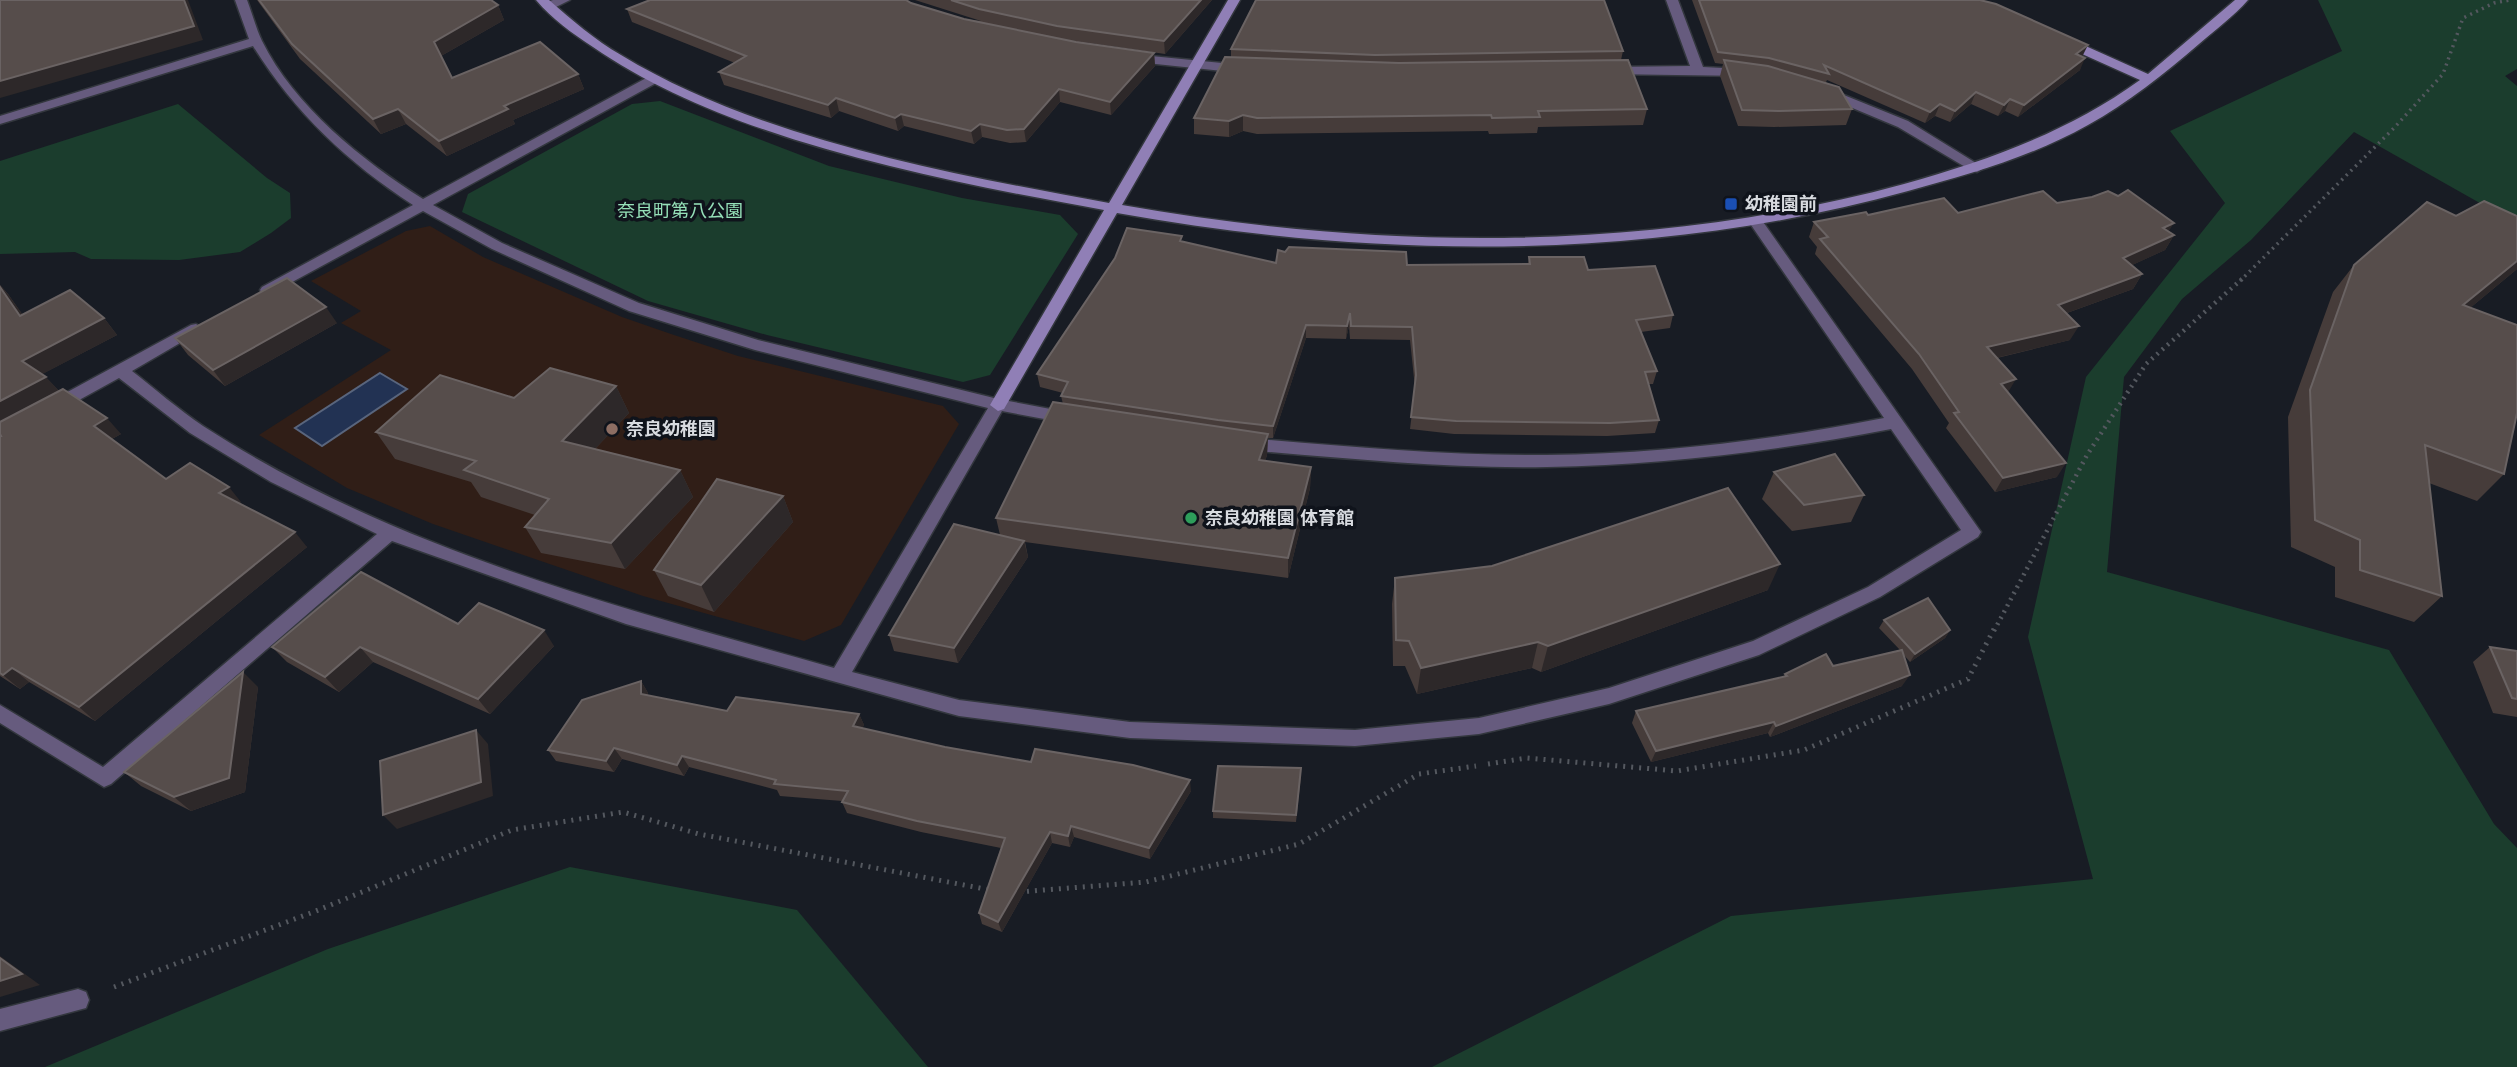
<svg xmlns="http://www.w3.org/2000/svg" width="2517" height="1067" viewBox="0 0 2517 1067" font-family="Arial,'Noto Sans JP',sans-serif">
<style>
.education{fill:#301e17}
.green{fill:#1b3d2d}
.water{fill:#223253;stroke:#59657d;stroke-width:2}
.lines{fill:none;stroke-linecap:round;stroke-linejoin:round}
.lane-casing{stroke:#33373e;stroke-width:3}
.street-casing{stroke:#33373e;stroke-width:3}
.secondary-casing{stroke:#33373e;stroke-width:3}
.path-far2{stroke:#54585f;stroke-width:3.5;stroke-dasharray:2 4.5;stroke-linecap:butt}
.path-far1{stroke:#54585f;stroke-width:4.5;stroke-dasharray:2 5;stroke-linecap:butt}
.path{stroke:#54585f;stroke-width:5;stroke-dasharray:2 6;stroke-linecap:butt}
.lane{fill:#665b7e;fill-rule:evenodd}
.street{fill:#665b7e;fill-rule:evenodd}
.secondary{fill:#907fb6;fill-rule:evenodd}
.wall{fill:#463c3a}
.shaded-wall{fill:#2d2829}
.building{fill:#564d4b;stroke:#6a6363;stroke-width:2}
.transit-dot{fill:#1a4fb4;stroke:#0f131b;stroke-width:2.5}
.education-dot{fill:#8d6e63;stroke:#0f131b;stroke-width:2.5}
.leisure-dot{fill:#2e9e5b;stroke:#0f131b;stroke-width:2.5}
.labels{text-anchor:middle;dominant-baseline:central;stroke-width:7;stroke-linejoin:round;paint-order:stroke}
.poi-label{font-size:18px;font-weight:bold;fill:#d8dbe0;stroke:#0f131b;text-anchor:start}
.park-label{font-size:18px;fill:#95e0b8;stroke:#0f131b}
</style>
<rect width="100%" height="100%" fill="#181c24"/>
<path class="education" d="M430,226L483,257L622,317L671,334L738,356L943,406L959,424L841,625L804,641L643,596L433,524L347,488L259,435L391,350L341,323L361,311L311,281L406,231Z"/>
<g class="green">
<path d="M2318,0H2517V69L2505,76L2517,86V224L2354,132L2251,240L2182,299L2124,377L2107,572L2389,650L2494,824L2517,848V1067H1432L1731,916L2093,879L2028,637L2086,377L2225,203L2170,131L2342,51Z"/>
<path d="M660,101L829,166L962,198L1060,215L1078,234L990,375L963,382L767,335L648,301L462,212L468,194L632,104Z"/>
<path d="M178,104L267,178L290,193L291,218L271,233L240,252L179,260L91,259L75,252L0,254V161Z"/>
<path d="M570,867L797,910L928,1067H45L328,949Z"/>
</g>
<path class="water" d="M380,373L407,389L322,446L295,428Z"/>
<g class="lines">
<g class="lane-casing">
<path id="lane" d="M78,989L86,992L89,1000L86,1008L0,1031V1009Z"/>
</g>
<g class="street-casing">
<g id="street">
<path d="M235,0H247C252,13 256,28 262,41C294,106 363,161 423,199L650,76H658V82L433,205L502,243L639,303L758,340L998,399L1077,414L1079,418L1077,422L1071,424L1002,411L852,672L959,700L1130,722L1355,730L1479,718L1609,688L1753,641L1868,587L1961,530L1891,429C1778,451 1663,465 1547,467C1446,469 1345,458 1244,450L1236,444L1244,438C1345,446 1445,456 1546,455C1660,454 1773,440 1884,418L1749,222L1756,218L1761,219L1981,532L1978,537L1880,597L1759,655L1609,704L1479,734L1355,746L1130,738L959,716L626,624L392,541L111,784L104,787L0,723V705L103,767L377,534L271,482L190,433L119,378L61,410H49L47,406L49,402L191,325L196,324L204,329L132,371C155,389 178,409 203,426C394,550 618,607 834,668L988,408L755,350L629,311L492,249L423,211L272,293H262L260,290L262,287L413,205C348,163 294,112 253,46L0,124V116L249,39Z"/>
<path d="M553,0H570L552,9H544V3Z"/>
<path d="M1666,0H1678L1703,67L1742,69L1748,73L1746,76L1606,74V68L1610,67L1690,66Z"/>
<path d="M1131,54L1242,65L1248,69L1242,73L1127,61V55Z"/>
<path d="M1824,87L1908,121L1984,168L1977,172L1972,171L1898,127L1819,94L1818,91Z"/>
</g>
</g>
<g class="secondary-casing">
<path id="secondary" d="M536,0H549C572,20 595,40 621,55C759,139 951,174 1109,203L1228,0H1240L1122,205C1379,251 1651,253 1904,184C1989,160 2068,132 2140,80L2062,45V39H2070L2148,74L2235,0H2248C2234,16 2215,30 2199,44C2164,74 2128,103 2088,125C2031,157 1970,174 1908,191C1652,262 1377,260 1117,213L1004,409L998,411L990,405L1104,210C944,181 728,141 593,47C573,34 552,19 536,0Z"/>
</g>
<path class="path-far2" d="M2240,281L2394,128L2443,74L2463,18L2494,3L2510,0"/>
<path class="path-far1" d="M1994,631L2087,455L2146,364L2242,279"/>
<g class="path">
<path d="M1488,764L1527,758L1677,771L1804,750L1968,679L1994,629"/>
<path d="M1019,892L1146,882L1299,844L1419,774L1476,766"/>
<path d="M114,987L316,911L512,830L623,812L699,834L990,890"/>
</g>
<use href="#lane" class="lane"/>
<use href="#street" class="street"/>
<use href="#secondary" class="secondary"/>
</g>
<g class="wall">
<path d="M257,0H491L498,5L504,20L441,56L452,78L578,74L584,89L513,120L515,124L447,156L406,124L381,134L300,59Z"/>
<path d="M915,0H1212L1165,54L1062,39L1154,53L1155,66L1111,115L1060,102L1026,142L1010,143L982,137L974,144L904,126L898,131L839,111L831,118L724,85L719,72L735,63L632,22L627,9L911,3L964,19L981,21Z"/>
<path d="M1692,0H1980L2082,57L2080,70L2018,117L2005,111L1998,116L1971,104L1950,122L1935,116L1925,123L1827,80L1826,82L1852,109L1846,125L1774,127L1738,126L1720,76L1723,64L1715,63Z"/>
<path d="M1231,49L1623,51L1621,60L1647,109L1643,125L1538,127L1537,133L1489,134L1488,131L1257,134L1243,131L1229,137L1194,134V118L1231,57Z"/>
<path d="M2057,203L2169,231L2174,235L2165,250L2132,265L2142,274L2133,289L2067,313L2070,340L1997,358L2008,392L2057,477L1995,492L1946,428L1949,423L1912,369L1815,254L1817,247L1809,237L1814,222L1868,215L1958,213Z"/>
<path d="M2456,216H2517V269L2470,308L2504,474L2477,501L2429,483L2442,596L2414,622L2335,597V567L2291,547L2288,417L2333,292L2354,265Z"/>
<path d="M1182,242L1276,263L1285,252L1407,265L1528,264L1529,257L1588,270L1673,315L1670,328L1641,332L1657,371L1653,384H1648L1659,420L1655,433L1607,436L1454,434L1410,429L1415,388L1410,340L1350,339L1349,326L1346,339L1306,338L1273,438H1268L1267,455L1265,461L1311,467L1310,488L1288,578L1025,542L1028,557L958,663L894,651L889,635L1000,535L996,518L1063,404L1061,396L1063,393L1040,387L1037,374Z"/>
<path d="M0,285L8,294L22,314L104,318L117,335L42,374L59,391L121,434L112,439L166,479L241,502L239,503L307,547L95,721L29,682L20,689L0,676V436H1L0,435Z"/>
<path d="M337,323L225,386L188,355L175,338Z"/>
<path d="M616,386L629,413L595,449L680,470L693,497L625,569L541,553L525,527L535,515L481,497L471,482L395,459L376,432L514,398Z"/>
<path d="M1774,472L1864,495L1851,522L1792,531L1762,499Z"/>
<path d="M783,496L793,522L714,612L668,596L654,570Z"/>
<path d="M1395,578L1768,590L1541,672L1532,668L1417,694L1405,666H1393L1392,604Z"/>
<path d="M1884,620L1950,630L1945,638L1910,662L1903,654L1902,686L1770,737L1768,733L1651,762L1632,723L1636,711L1784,677L1785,674L1833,666L1900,650L1879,628Z"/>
<path d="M458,624L554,646L490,714L373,662L339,692L287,662L272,647Z"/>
<path d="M2490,647L2517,651V717L2493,713L2473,662Z"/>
<path d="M641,681L648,693V696L727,711L859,714L864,725L862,728L945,747L1191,791L1150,859L1074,837L1070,847L1052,843L1002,932L982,924L979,913L1001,848L921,832L847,813L842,802V801L780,796L777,790L689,767L684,776L622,759L614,772L556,761L548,750Z"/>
<path d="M258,687L245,792L191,811L141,786L124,772Z"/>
<path d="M1301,776L1296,822L1213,818V811Z"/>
</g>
<g class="shaded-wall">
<path d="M184,0H188L203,40L0,98V81Z"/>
<path d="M1201,0H1212L1165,54L1164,41Z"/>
<path d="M498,5L504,20L441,56L434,42Z"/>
<path d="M2088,45L2082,57L2076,54Z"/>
<path d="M1154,53L1155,66L1111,115L1110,102Z"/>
<path d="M2085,58L2080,70L2018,117L2024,105Z"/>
<path d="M578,74L584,89L513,120L515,124L447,156L439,141L504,106Z"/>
<path d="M1059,89L1060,102L1026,142L1024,129Z"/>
<path d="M1976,92L1971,104L1950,122L1955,111Z"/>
<path d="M836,98L839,111L831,118L828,105Z"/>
<path d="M2010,99L2005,111L1998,116L2004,105Z"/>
<path d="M1940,104L1935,116L1925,123L1930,112Z"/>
<path d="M398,109L406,124L381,134L373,119Z"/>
<path d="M901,114L904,126L898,131L895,118Z"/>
<path d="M1243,115V131L1229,137V121Z"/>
<path d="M980,124L982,137L974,144L971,131Z"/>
<path d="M2174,223L2165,237L2163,228Z"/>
<path d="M2174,235L2165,250L2115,273L2123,258Z"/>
<path d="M2517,261V269L2440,333L2463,305Z"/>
<path d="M2142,274L2133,289L2050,319L2058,305Z"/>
<path d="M0,285L8,294L35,332L20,316L0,287Z"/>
<path d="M326,307L337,323L225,386L213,370Z"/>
<path d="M1350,313L1349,326L1346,339L1347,326Z"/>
<path d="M104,318L117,335L37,377L22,361Z"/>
<path d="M1306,325V338L1273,438V426Z"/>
<path d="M2079,326L2070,340L1979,362L1987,347Z"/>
<path d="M46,377L61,393L0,426V401Z"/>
<path d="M2016,379L2007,394L2001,384Z"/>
<path d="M616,386L629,413L577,468L562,441Z"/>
<path d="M107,418L121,434L108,441L94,426Z"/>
<path d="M1268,434L1267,455L1259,481V460Z"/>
<path d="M2066,463L2057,477L1995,492L2003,478Z"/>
<path d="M1311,467L1310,488L1288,578V558Z"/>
<path d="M680,470L693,497L625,569L611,543Z"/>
<path d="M229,487L241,502L232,508L219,493Z"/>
<path d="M783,496L793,522L714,612L701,585Z"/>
<path d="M295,532L307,547L95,721L79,707Z"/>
<path d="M1024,541L1028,557L958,663L954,648Z"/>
<path d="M1780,564L1768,590L1541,672L1548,646Z"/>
<path d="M544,630L554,646L490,714L478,699Z"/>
<path d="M1950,630L1945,638L1910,662L1915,654Z"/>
<path d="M1538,642L1532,668L1417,694L1421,668Z"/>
<path d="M360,647L373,662L339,692L325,677Z"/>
<path d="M12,668L29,682L20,689L3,675Z"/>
<path d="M243,672L258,687L245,792L191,811L174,797Z"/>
<path d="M1910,675L1902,686L1770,737L1776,726Z"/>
<path d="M641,681L648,693V706L641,694Z"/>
<path d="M859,714L864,725L858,738L853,726Z"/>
<path d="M1774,722L1768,733L1651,762L1656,751Z"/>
<path d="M476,730L488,744L493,796L397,829L383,815Z"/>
<path d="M614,748L622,759L614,772L606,761Z"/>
<path d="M682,756L689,767L684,776L677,765Z"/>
<path d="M1190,780L1191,791L1150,859L1149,848Z"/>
<path d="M1071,826L1074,837L1070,847L1068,836Z"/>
<path d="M1050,832L1052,843L1002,932L998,922Z"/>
<path d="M0,956L40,985L0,997Z"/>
</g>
<g class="building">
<path d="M0,0H184L194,26L0,81Z"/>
<path d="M259,0H491L498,5L434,42L452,78L540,42L578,74L504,106L508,109L439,141L398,109L373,119L292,44Z"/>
<path d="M650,0H906L911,3L964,19L1076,42L1154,53L1110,102L1059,89L1024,129L1007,130L980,124L971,131L901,114L895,118L836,98L828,105L719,72L746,56L627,9Z"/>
<path d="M951,0H1201L1164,41L1057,26L979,9Z"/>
<path d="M1256,0H1604L1623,51L1375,55L1231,49Z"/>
<path d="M1699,0H1980L1996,4L2088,45L2076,54L2085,58L2024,105L2010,99L2004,105L1976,92L1955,111L1940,104L1930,112L1824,65L1829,74L1769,58L1718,52Z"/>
<path d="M1225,57L1399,63L1628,60L1647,109L1538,111L1540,117L1492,118L1491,115L1257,118L1243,115L1229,121L1194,118Z"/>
<path d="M1724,60L1768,66L1839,87L1852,109L1779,111L1742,110Z"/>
<path d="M2128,190L2174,223L2163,228L2174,235L2123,258L2142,274L2058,305L2079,326L1987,347L2016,379L2001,384L2066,463L2003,478L1954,413L1959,412L1919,354L1820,239L1828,237L1814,222L1866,212L1868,215L1944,198L1958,213L2043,191L2057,203L2092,197L2108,191L2118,196Z"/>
<path d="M2484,201L2517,216V261L2463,305L2517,325V413L2504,474L2425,445L2442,596L2360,570V540L2315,520L2310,390L2354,265L2427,202L2456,216Z"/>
<path d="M1127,228L1182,236L1180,241L1276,263L1278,250L1285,252L1289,247L1406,252L1407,265L1530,264L1529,257H1584L1588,270L1655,266L1673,315L1636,320L1657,371L1645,372L1659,420L1610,423L1456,421L1411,417L1416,375L1412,327L1351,326L1350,313L1347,326L1306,325L1273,426L1218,420L1061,396L1068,382L1037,374L1115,258Z"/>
<path d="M287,278L326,307L213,370L175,338Z"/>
<path d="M0,287L20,316L70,290L104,318L22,361L46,377L0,401Z"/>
<path d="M550,368L616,386L562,441L680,470L611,543L525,527L549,499L464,470L476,461L376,432L440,375L514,398Z"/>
<path d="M63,389L107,418L94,426L166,479L190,463L229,487L219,493L295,532L79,707L12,668L3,675L0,673V436H1L0,434V422Z"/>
<path d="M1053,402L1268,434L1259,460L1311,467L1288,558L996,518Z"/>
<path d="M1835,454L1864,495L1804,505L1774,472Z"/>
<path d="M717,479L783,496L701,585L654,570Z"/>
<path d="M1728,488L1780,564L1548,646L1538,642L1421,668L1409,641L1396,640L1395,578L1492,566Z"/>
<path d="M954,524L1024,541L954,648L889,635Z"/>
<path d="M361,572L458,624L479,603L544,630L478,699L360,647L325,677L272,647Z"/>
<path d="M1928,598L1950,630L1915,654L1884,620Z"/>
<path d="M2490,647L2517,651V699L2512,698Z"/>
<path d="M1902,650L1910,675L1776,726L1774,722L1656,751L1636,711L1787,676L1785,674L1826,654L1833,666Z"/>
<path d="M243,672L229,778L174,797L124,772Z"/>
<path d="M641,681V694L727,711L736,697L859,714L853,726L945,747L1031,762L1035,749L1133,765L1190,780L1149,848L1071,826L1068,836L1050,832L998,922L979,913L1005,838L917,821L842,802L848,791L774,784L776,780L682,756L677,765L614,748L606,761L548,750L582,700Z"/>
<path d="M476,730L481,782L383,815L380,761Z"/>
<path d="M1218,766L1301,768L1296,815L1213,811Z"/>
<path d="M0,958L22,974L0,981Z"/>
</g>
<rect class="transit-dot" x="1724" y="197" width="14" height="14" rx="3.5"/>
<circle class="education-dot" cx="612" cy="429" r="7"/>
<circle class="leisure-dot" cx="1191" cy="518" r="7"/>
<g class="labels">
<g class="poi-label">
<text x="1745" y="204">幼稚園前</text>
<text x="626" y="429">奈良幼稚園</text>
<text x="1205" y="518">奈良幼稚園 体育館</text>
</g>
<g class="park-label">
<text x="680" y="211">奈良町第八公園</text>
</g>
</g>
</svg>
